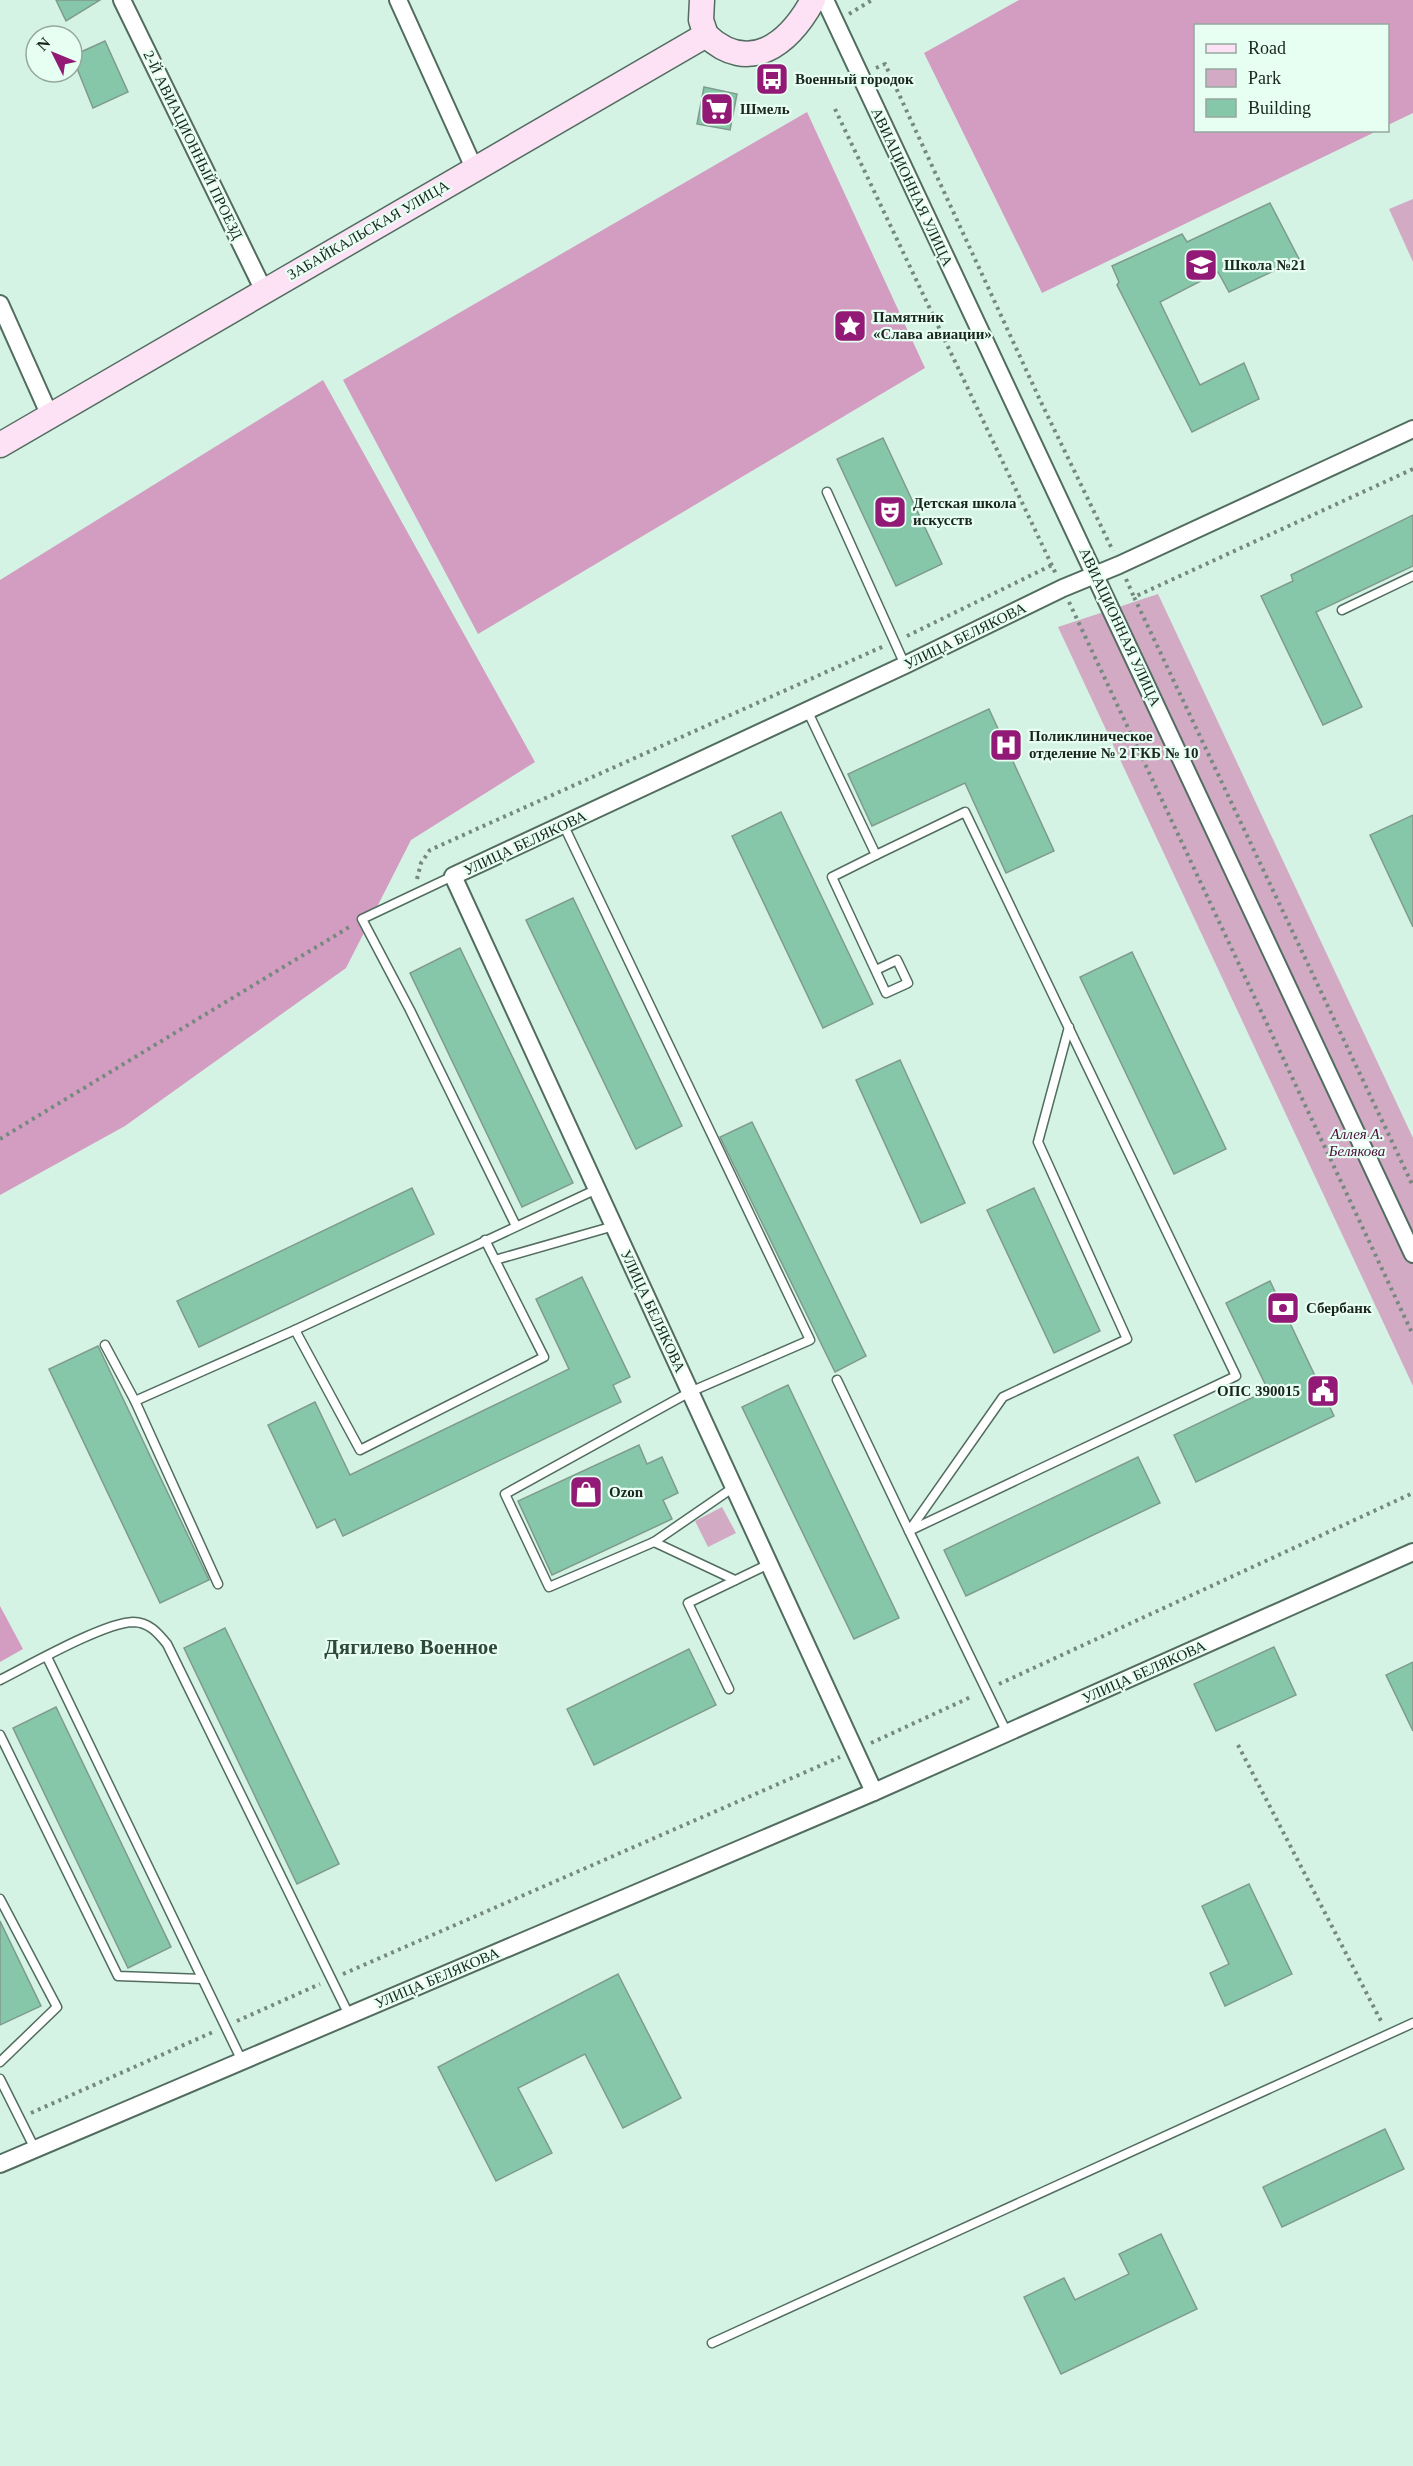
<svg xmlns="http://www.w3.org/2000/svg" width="1413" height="2466" viewBox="0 0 1413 2466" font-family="Georgia,serif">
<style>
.green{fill:#d2aac4}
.forest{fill:#d29dc0}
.building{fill:#87c7a9;stroke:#7f9b8d;stroke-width:1.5}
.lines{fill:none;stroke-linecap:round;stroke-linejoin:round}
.lane-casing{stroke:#526d60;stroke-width:11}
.street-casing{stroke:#526d60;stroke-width:20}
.secondary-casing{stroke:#526d60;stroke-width:27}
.path{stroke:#75897f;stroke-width:4;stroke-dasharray:3 4.5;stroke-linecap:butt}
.lane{stroke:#fff;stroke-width:8}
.street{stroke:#fff;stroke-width:16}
.secondary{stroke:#fce2f4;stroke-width:24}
.labels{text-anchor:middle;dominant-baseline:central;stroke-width:4.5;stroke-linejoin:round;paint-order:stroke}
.poi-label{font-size:15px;font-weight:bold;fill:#1a2520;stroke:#e7fff2;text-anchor:start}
.street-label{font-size:15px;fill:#1a2520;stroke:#e7fff2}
.park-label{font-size:15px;font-style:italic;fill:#4b0c3c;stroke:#e7fff2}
.district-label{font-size:21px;font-weight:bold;fill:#2f483c;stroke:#e7fff2}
</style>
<rect width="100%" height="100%" fill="#d5f3e4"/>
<g class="green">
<path d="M1413,199V262L1389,209Z"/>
<path d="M1158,594L1413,1138V1386L1058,627Z"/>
<path d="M722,1507L736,1533L708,1547L695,1521Z"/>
</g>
<g class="forest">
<path d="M1019,0H1413V113L1388,125V26H1196V130L1377,131L1042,293L924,53Z"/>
<path d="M807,112L925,368L478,634L343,380Z"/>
<path d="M323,380L535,762L411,840L346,968L125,1126L0,1195V580Z"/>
<path d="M0,1606L23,1649L0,1662Z"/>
</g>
<g class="building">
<path d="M56,0H100L66,21Z"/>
<path d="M105,41L128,92L93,108L72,56Z"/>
<path d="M704,87L737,94L730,130L697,124Z"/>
<path d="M1270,203L1299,259L1229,292L1218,272L1160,302L1200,385L1244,363L1259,399L1192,432L1117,285L1119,282L1112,266L1182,234L1187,242Z"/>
<path d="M883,438L942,564L896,586L837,459Z"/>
<path d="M1413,515V566L1316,612L1362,707L1323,725L1261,596L1293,581L1291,575Z"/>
<path d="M989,709L1054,851L1006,873L965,783L872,826L848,774Z"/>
<path d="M781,812L873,1004L823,1028L732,836Z"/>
<path d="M1413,815V927L1370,835Z"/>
<path d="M573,898L682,1126L636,1149L526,920Z"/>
<path d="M460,948L573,1183L522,1207L410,973Z"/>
<path d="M1132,952L1226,1149L1174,1174L1080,977Z"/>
<path d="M900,1060L965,1203L921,1223L856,1080Z"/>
<path d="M752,1122L866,1356L835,1372L720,1137Z"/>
<path d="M412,1188L434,1234L199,1347L177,1301Z"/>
<path d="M1034,1188L1100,1331L1054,1353L987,1210Z"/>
<path d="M582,1277L630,1377L613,1385L621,1402L343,1536L335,1519L317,1528L268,1425L315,1402L350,1475L569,1369L536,1299Z"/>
<path d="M1270,1281L1334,1416L1196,1482L1174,1435L1268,1390L1226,1303Z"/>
<path d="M98,1346L209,1580L160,1603L49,1369Z"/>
<path d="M788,1385L899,1618L854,1639L742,1407Z"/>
<path d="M639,1445L647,1464L662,1457L678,1493L663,1500L672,1519L552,1575L518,1501Z"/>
<path d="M1138,1457L1160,1503L966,1596L944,1550Z"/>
<path d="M225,1628L339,1864L297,1884L184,1648Z"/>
<path d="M1274,1647L1296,1695L1216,1731L1194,1684Z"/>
<path d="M689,1649L716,1705L594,1765L567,1709Z"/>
<path d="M1413,1662V1731L1386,1675Z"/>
<path d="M56,1707L171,1947L128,1968L13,1728Z"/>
<path d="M1249,1884L1292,1974L1225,2006L1210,1973L1229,1964L1202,1906Z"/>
<path d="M0,1921L41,2006L0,2025Z"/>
<path d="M618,1974L681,2098L623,2128L585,2054L518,2088L552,2153L496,2181L438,2067Z"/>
<path d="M1385,2129L1404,2169L1282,2227L1263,2187Z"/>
<path d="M1161,2234L1197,2309L1061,2374L1024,2297L1064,2278L1075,2300L1129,2274L1119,2254Z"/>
</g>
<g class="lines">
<g class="lane-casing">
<g id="lane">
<path d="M827,492L905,665"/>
<path d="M1342,610L1413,576"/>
<path d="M807,710L876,855L965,812L1236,1376L909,1531L1007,1733"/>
<path d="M564,826L810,1340L690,1392L505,1494L549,1587L654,1542L734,1487"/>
<path d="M453,876L362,919L410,1010L516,1226"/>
<path d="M876,970L897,960L908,983L886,993L832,877L876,855"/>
<path d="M495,1260L614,1226"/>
<path d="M295,1330L360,1450L544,1357L485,1240"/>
<path d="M105,1345L135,1401L218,1584"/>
<path d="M837,1380L909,1531L1003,1397L1127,1339L1038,1142L1069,1027"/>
<path d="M135,1401L295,1330L597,1189"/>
<path d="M654,1542L735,1580"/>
<path d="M47,1657L242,2061"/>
<path d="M0,1680C30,1665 103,1623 133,1622C149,1622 158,1633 167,1644L349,2015"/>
<path d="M729,1689L688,1603L769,1564"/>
<path d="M0,1735L118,1976L202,1979"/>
<path d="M0,1899L57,2007L0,2062"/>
<path d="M0,2079L35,2149"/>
<path d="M712,2343L1413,2023"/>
</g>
</g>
<g class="street-casing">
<g id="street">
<path d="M122,0L264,291"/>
<path d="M398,0L474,168"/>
<path d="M825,0L1413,1254"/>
<path d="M0,304L50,416"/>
<path d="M874,1792L453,876L905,665L1063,588L1119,565L1413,429"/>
<path d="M0,2164L874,1792L1413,1552"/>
</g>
</g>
<g class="secondary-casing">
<g id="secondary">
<path d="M702,0L701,20L706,35"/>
<path d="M706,35C749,76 789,44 813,0"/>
<path d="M0,445L706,35"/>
</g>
</g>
<g class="path">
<path d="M849,14L872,0"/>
<path d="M876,68L885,64L1040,400L1113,551"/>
<path d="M835,109L1056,574"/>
<path d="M1413,469L1134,597L1413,1186"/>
<path d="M1126,579L1134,597"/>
<path d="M1069,602L1413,1335"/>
<path d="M907,636L1052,565"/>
<path d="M417,879L421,863L430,850L884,646"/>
<path d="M0,1139L351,926"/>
<path d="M999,1684L1413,1493"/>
<path d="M871,1743L973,1696"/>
<path d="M1238,1745L1382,2023"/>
<path d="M343,1974L840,1757"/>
<path d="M237,2021L320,1984"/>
<path d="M31,2113L213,2032"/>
</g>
<use href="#lane" class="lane"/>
<use href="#street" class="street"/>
<use href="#secondary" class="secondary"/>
</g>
<defs>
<g id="bus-square" transform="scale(1.725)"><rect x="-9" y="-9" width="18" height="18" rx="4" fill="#921976" stroke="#e7fff2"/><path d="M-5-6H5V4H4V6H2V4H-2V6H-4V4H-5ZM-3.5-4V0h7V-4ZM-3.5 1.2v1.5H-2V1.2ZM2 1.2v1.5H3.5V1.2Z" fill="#fff"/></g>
<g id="supermarket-square" transform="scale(1.725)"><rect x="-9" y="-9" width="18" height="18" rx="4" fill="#921976" stroke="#e7fff2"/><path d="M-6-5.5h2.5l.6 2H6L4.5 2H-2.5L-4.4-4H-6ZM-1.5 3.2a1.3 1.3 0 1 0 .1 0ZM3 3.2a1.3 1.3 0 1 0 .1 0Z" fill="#fff"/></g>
<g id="school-square" transform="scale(1.725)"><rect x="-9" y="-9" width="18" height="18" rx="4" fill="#921976" stroke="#e7fff2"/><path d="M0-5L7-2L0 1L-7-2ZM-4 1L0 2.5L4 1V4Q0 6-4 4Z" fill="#fff"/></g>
<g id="sight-square" transform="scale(1.725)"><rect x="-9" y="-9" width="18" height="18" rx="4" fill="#921976" stroke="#e7fff2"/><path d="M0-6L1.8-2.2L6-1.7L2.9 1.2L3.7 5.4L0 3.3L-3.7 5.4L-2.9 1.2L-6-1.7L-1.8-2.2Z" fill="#fff"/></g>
<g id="theatre-square" transform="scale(1.725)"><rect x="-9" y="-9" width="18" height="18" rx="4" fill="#921976" stroke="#e7fff2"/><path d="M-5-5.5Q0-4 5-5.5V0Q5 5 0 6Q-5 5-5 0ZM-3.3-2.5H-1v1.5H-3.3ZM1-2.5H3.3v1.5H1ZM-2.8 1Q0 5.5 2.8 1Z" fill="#fff"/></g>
<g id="hospital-square" transform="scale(1.725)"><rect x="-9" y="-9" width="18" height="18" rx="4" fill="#921976" stroke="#e7fff2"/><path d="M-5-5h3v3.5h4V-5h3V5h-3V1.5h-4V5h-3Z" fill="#fff"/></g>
<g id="bank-square" transform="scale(1.725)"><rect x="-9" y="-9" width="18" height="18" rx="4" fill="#921976" stroke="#e7fff2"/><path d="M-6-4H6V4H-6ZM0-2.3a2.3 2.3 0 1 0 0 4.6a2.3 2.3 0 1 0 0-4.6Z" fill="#fff"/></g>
<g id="civic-square" transform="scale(1.725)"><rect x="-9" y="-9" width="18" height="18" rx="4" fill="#921976" stroke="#e7fff2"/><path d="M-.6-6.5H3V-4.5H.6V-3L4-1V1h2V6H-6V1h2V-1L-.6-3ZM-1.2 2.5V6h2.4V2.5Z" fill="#fff"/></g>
<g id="shop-square" transform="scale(1.725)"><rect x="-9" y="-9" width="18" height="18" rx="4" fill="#921976" stroke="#e7fff2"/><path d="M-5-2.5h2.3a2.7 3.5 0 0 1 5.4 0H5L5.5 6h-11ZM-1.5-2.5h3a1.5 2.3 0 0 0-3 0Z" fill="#fff"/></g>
</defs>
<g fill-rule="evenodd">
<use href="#bus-square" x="772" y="79"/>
<use href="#supermarket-square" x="717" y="109"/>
<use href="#school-square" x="1201" y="265"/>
<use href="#sight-square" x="850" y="326"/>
<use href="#theatre-square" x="890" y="512"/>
<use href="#hospital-square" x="1006" y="745"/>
<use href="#bank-square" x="1283" y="1308"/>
<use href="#civic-square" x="1323" y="1391"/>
<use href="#shop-square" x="586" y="1492"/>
</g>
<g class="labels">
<g class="poi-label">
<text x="795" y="79">Военный городок</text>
<text x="740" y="109">Шмель</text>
<text x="1224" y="265">Школа №21</text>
<text x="873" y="317">Памятник<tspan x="873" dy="17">«Слава авиации»</tspan></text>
<text x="913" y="503">Детская школа<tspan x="913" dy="17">искусств</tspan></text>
<text x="1029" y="736">Поликлиническое<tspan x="1029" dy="17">отделение № 2 ГКБ № 10</tspan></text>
<text x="1306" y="1308">Сбербанк</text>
<text x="1300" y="1391" text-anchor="end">ОПС 390015</text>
<text x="609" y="1492">Ozon</text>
</g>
<g class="street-label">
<text transform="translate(193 145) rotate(64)">2-Й АВИАЦИОННЫЙ ПРОЕЗД</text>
<text transform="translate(912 187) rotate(65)">АВИАЦИОННАЯ УЛИЦА</text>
<text transform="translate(368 230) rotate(-30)">ЗАБАЙКАЛЬСКАЯ УЛИЦА</text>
<text transform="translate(1120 627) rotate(65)">АВИАЦИОННАЯ УЛИЦА</text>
<text transform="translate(965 636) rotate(-26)">УЛИЦА БЕЛЯКОВА</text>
<text transform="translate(525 843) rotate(-25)">УЛИЦА БЕЛЯКОВА</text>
<text transform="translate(653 1311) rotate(65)">УЛИЦА БЕЛЯКОВА</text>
<text transform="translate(1144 1672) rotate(-24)">УЛИЦА БЕЛЯКОВА</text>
<text transform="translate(437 1978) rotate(-23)">УЛИЦА БЕЛЯКОВА</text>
</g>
<g class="park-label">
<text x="1357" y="1134">Аллея А.<tspan x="1357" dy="17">Белякова</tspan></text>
</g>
<g class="district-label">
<text x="411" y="1647">Дягилево Военное</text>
</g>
</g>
<rect x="1194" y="24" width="195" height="108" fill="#e7fff2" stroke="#95a89e" stroke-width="1.5"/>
<rect x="1206" y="44" width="30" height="9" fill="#fce2f4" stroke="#95a89e" stroke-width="1.5"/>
<text x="1248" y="54" font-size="18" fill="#1a2520">Road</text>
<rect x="1206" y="69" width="30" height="18" fill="#d2aac4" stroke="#95a89e" stroke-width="1.5"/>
<text x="1248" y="84" font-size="18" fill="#1a2520">Park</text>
<rect x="1206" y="99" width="30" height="18" fill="#87c7a9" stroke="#95a89e" stroke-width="1.5"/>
<text x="1248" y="114" font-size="18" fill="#1a2520">Building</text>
<g transform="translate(54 54) rotate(313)"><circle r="28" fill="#e7fff2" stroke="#95a89e" stroke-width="1.5"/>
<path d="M0-4.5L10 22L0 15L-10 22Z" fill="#921976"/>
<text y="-9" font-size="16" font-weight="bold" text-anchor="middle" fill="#1a2520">N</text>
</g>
</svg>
